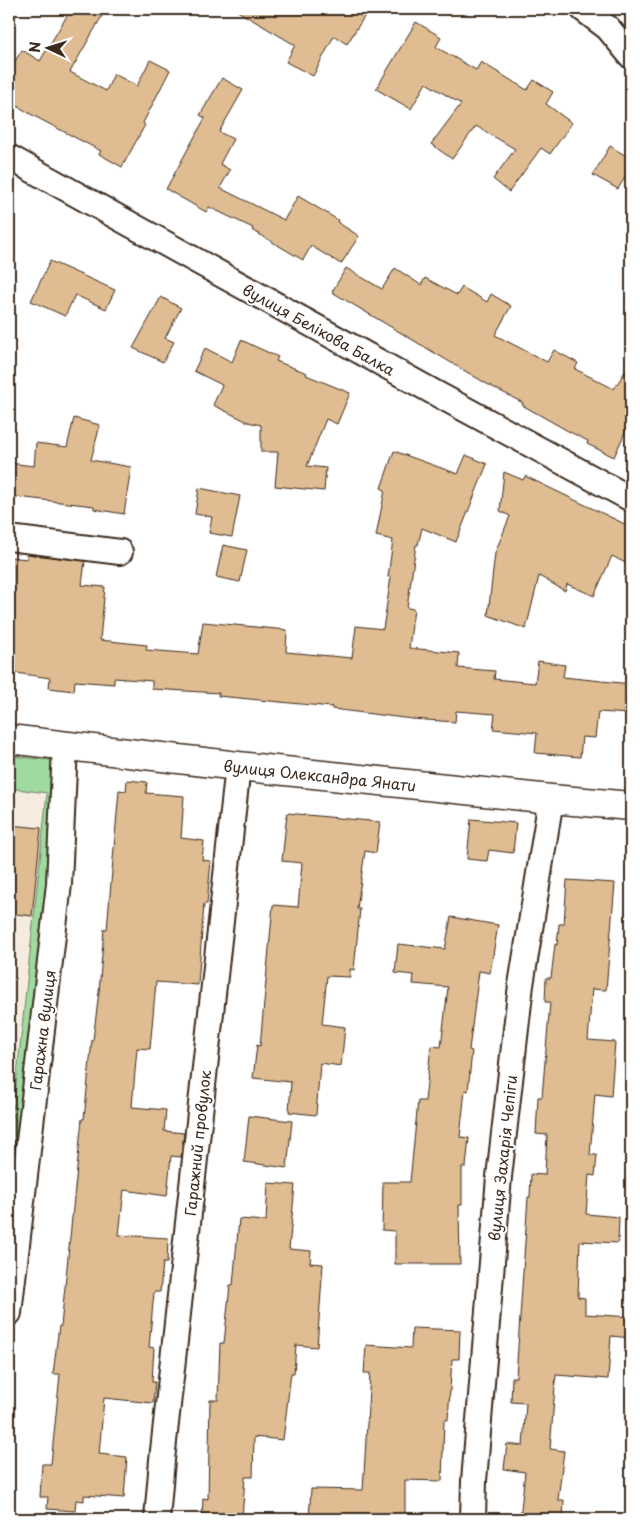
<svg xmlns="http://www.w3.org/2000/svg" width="640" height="1528" viewBox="0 0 640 1528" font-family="'Playpen Sans',sans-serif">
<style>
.built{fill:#f5ebde}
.green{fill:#9fdaa1;stroke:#6d8260}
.building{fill:#dfbc91;stroke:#3b2a1e}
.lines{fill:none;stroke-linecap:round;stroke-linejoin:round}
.minor-casing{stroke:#3b2a1e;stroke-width:28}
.tertiary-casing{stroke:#3b2a1e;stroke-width:31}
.minor{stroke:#fff;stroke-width:24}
.tertiary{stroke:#fff;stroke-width:28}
.labels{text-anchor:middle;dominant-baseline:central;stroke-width:4;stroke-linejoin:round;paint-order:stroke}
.street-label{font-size:15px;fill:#3b2a1e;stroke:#fff}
</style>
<rect width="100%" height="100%" fill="#fff"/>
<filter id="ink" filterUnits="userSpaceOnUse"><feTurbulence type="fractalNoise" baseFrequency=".02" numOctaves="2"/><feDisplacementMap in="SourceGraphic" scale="10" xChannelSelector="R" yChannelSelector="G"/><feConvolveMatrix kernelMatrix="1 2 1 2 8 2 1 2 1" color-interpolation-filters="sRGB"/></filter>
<g filter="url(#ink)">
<path class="built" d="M9,788L47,793L9,1150Z"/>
<path class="green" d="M9,756L50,760L55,764L51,884L9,1249V1150L47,793L9,788Z"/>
<g class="building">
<path d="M71,9H89L102,16L70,72L106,91L114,74L137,86L150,60L170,70L143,123L145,125L122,167L99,154L101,151L34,116L9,101V71L22,50L40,61Z"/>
<path d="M234,9H369L347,44L334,36L313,76L286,62L295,45Z"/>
<path d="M416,22L441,37L436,47L476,70L481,62L527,90L534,80L553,92L546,104L572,123L550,154L541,148L509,192L493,179L515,149L476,126L452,159L431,144L461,104L426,83L411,109L376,89Z"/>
<path d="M222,78L243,90L219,132L233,139L220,164L230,170L220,188L284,220L298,196L338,220L337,222L359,236L341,264L311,246L303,260L252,230L253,228L209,207L206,212L166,189L205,118L200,115Z"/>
<path d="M610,146L631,159V167L618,189L593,175Z"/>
<path d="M50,261L115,290L106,309L75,295L65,316L31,301Z"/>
<path d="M346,268L382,289L395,268L421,285L425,278L457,295L462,287L487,302L491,294L511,306L495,335L547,362L554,350L578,363L575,369L614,389L631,362V419L614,457L587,444L588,441L568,431L522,405L523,403L487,384L332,292Z"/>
<path d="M161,297L181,308L165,338L174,342L163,362L133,348Z"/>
<path d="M241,340L278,357L276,361L307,373L306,375L350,393L337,424L326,419L307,466L326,468L324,491L275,486L278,452H261V425L248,422L213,405L222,385L194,371L205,348L232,362Z"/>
<path d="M74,418L100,425L91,460L131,467L124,514L94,509V506L9,496V463L34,466L36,443L67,447Z"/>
<path d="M394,451L458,474L466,455L487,464L456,542L422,528L418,545H416L407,608L414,609L409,648L459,653L458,668L495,671L494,679L535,683L538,661L565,665L563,677L631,684V714L598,712L595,738L582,737L580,757L535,753L537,733L493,729L495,714L456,711L455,722L412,719L332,709V707L218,696L219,693L152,689V681L114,678V684L75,681L74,691L49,688L50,678L9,672V557L27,559V554L85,561L82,585L105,587L100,640L147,645L146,650L198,654L203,622L287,630L286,652L352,658L356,626L383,629L391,577H388L393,540L376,536L385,490L381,488Z"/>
<path d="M504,472L523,480L525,476L631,527V566L612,556L594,596L567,584L565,591L539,576L526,629L488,615L495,553L510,516L500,511Z"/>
<path d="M199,488L240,496L232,537L209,533L212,517L195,514Z"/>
<path d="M223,545L247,550L240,582L216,577Z"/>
<path d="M127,780L147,782L146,793L184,796L181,838L204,841L202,860L211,861L207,904H204L198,985L156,982L150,1049L137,1048L132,1107L166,1110L164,1131L184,1133L181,1157L171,1156L167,1196L124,1190L119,1235L168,1238L167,1263H163L160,1292H154L149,1347L154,1348L152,1382H155L153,1403L104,1398L99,1454L127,1457L124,1498L84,1495V1501L76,1500L75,1511L47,1509L48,1497H40L42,1464H51L60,1374H53L59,1326H61L82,1119H84L92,1040H93L99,992L104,929H107L119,790L126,791Z"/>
<path d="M287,813L380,822L376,853L365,851L357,909H360L354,970L350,969V977L327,976L322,1024L345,1027L341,1066L320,1063L316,1115L289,1112L291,1082L253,1078L257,1045L260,1046L273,905L298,907L302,863L282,861Z"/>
<path d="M471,819L516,823L513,853L489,850L487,861L467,859Z"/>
<path d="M9,825L41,828L32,916L9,913Z"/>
<path d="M567,880L615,883L606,990L592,989L588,1040L615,1042L611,1096L595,1094L590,1155H597L595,1176L589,1175L586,1214L619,1217L618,1243L580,1241L578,1297L585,1298V1314L631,1317V1338L611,1336L608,1379L556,1375L550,1449L564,1451L558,1500H564L563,1519H520L525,1472L504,1469L507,1444L523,1446L526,1403L511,1402L512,1377H516L528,1197H530L531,1174L545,1175L547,1135L536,1134L538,1097H542L550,1002H545L546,978H551L555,944L557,945L559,924H564Z"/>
<path d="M451,917L498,925L490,973L479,971L469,1050L472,1051L468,1091L465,1090L460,1137L469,1138L466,1167H462V1205H459L460,1264H395V1231L382,1230L383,1182H410L418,1101H425L431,1046L441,1047L448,987L413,984L414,975L395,973L398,944L445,949Z"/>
<path d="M249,1116L292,1121L287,1168L244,1162Z"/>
<path d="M268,1183L295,1185L289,1249L311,1251L310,1263L323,1264L317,1347L296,1345L294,1373H291L283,1440L254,1437L253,1477H245L242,1519H202L203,1498L208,1499L210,1400H218L220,1343H224L230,1285H233L239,1219L266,1221Z"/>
<path d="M412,1328L460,1330L459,1359H452L448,1420H444L442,1481L405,1480V1519H309L311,1489L363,1490L370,1373H364L366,1345L411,1348Z"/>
</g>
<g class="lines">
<g class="minor-casing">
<g id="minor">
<path d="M583,9L608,28L631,56"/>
<path d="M9,157L437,394L631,499"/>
<path d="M9,538L120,552"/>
<path d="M9,1313L59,884L65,746"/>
<path d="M157,1519L162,1460L238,766"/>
<path d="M473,1519L474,1481L499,1177L521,985L551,799"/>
</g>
</g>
<g class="tertiary-casing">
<path id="tertiary" d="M9,739L238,766L551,799L631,806"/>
</g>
<use href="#minor" class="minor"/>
<use href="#tertiary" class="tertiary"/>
</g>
</g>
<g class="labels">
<g class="street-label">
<text transform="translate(319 329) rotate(29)">вулиця Белікова Балка</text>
<text transform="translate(320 775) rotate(6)">вулиця Олександра Янати</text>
<text transform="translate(42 1030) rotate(-83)">Гаражна вулиця</text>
<text transform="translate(197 1143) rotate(-84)">Гаражний провулок</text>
<text transform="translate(502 1158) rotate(-84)">вулиця Захарія Чепіги</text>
</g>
</g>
<rect width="640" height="1528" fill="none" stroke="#fff" stroke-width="30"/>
<rect x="15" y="15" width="610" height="1498" fill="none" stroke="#3b2a1e" stroke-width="2" filter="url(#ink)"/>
<g transform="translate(48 48) rotate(274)" stroke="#ffffff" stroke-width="4" paint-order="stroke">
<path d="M0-4L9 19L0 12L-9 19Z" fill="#3b2a1e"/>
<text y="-8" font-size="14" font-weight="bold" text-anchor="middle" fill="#3b2a1e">N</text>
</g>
</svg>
